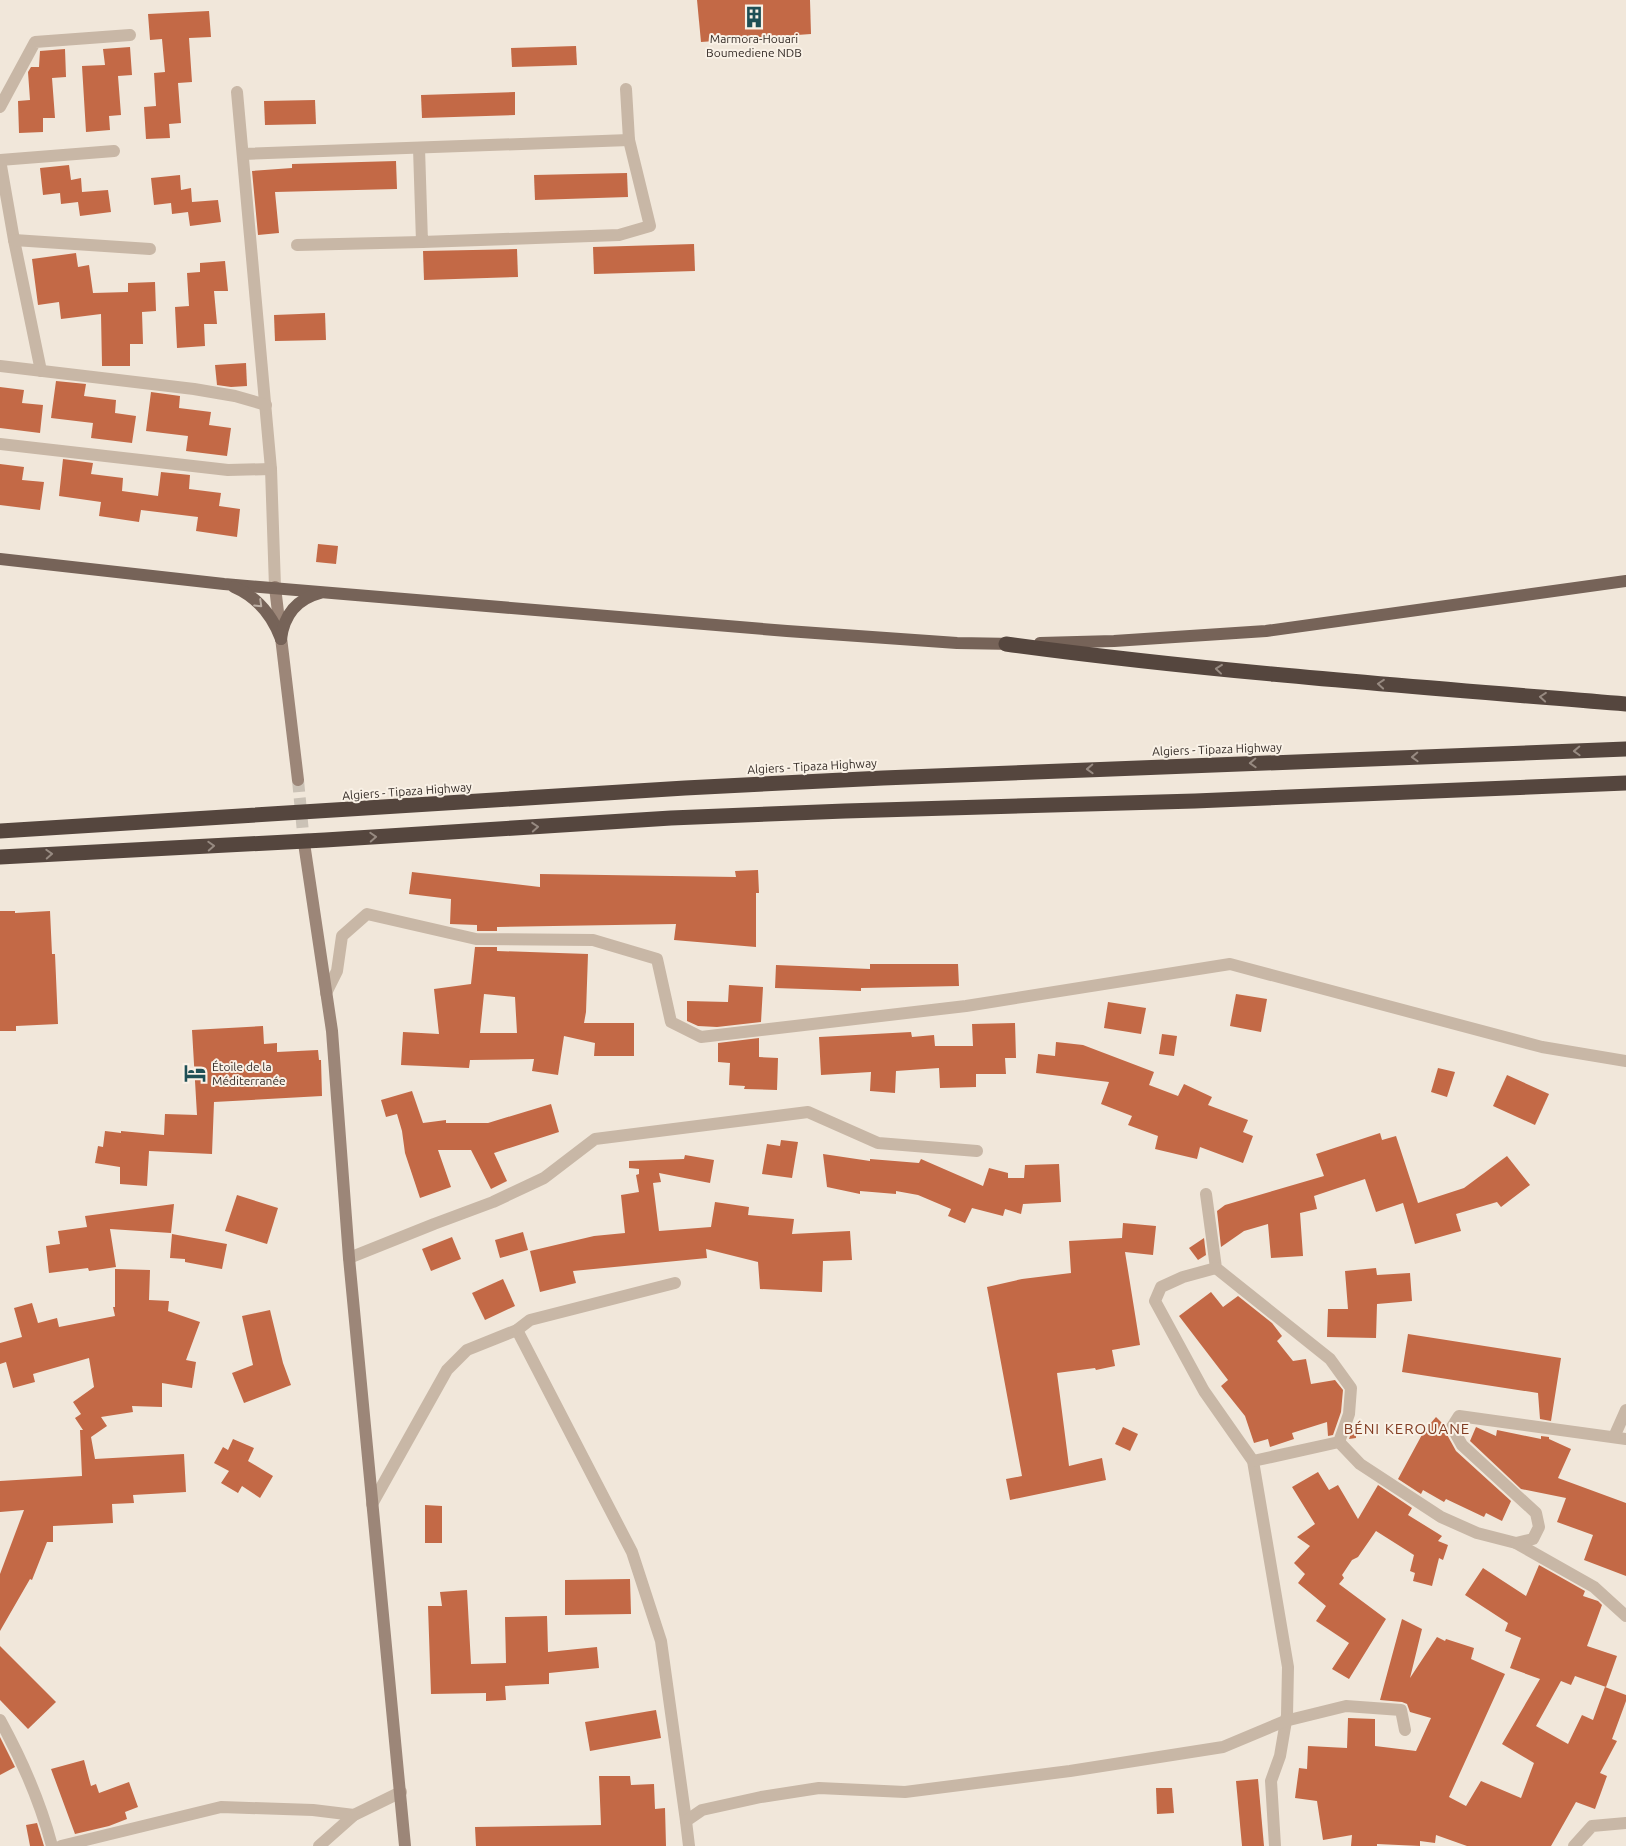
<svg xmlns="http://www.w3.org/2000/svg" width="1626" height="1846" viewBox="0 0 1626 1846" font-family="Ubuntu,sans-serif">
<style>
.building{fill:#c36946;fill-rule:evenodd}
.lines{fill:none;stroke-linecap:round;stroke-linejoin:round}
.secondary-tunnel{stroke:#cbc2b6;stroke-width:12;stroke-dasharray:12 6;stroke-linecap:butt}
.street{stroke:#c8b7a6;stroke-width:12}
.secondary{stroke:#9c8678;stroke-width:12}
.primary{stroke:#766358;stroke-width:12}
.highway{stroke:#55463e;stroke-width:15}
.oneway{stroke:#beb1a6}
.oneway2{stroke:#978a81}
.labels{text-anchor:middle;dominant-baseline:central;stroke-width:4;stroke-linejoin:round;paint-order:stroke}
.poi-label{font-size:12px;fill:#352c27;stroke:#f9f1e6}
.street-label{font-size:12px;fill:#352c27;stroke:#f9f1e6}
.quarter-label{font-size:15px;letter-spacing:1px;fill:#813c22;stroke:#f9f1e6}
</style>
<rect width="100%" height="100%" fill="#f1e7da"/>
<g class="building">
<path d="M697,0H810L811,34L701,42Z"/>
<path d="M209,11L211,37L189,38L192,82L178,83L181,123L169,124L170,138L146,139L144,107L156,106L154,73L165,72L162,39L150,40L148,14Z"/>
<path d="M576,46L577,65L512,67L511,48Z"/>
<path d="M130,47L132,75L118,76L121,115L109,116L110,130L86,132L82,66L105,65L103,49Z"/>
<path d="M65,49L66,77L52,78L55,118H43V132L19,133L18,101L30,100L28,72L31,67H39L40,51Z"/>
<path d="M515,92V115L422,118L421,95Z"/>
<path d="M315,100L316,124L265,125L264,101Z"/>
<path d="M396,161L397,189L275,192L279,233L258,235L252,171L292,168V164Z"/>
<path d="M69,165L71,180L81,178L82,192L108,190L111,212L80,216L78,202L61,204L60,193L43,195L40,168Z"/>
<path d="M627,173L628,197L535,200L534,175Z"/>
<path d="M180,175L181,190L191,188L192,202L218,200L221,222L190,226L188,212L172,214L171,203L154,205L151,178Z"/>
<path d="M694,244L695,271L594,274L593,247Z"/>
<path d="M517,249L518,277L424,280L423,251Z"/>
<path d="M76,253L78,267L89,265L93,293L128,292V283L155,282L156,311L142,312L143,344H130V366H102L101,314L61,319L59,302L38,305L32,259Z"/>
<path d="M225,261L228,291H214L217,324H204L205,346L177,348L175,307L189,306L187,273L200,272V263Z"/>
<path d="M325,313L326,340L275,341L274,315Z"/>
<path d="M246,363L247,386L231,387L217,385L215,365Z"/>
<path d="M56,381L86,384L84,396L116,400L115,413L136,416L132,443L91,438L93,423L51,418Z"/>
<path d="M0,387L24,390L22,403L43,405L40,433L0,428Z"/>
<path d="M151,392L180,396L179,408L211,412L209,425L231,428L227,456L186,451L188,436L146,431Z"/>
<path d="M63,459L93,463L91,474L123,478L122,491L158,496L161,472L190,475L189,489L221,493L219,506L240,509L237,537L196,531L198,517L141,510L139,522L99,516L101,502L59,496Z"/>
<path d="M0,464L24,467L22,480L44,482L40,510L0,505Z"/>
<path d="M318,544L338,546L336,564L316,562Z"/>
<path d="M758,870L759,893H756V947L674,940L676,924L497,927V931H477V925L450,924L451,899L409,894L412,872L540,887V874L736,877L735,871Z"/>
<path d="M0,911H15V913L50,911L52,954H55L58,1024L16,1026V1031H0Z"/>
<path d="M475,947H497V951L588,954L586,1012L584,1023H634V1056H594L595,1043L564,1036L558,1075L532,1071L534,1059L470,1060L469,1068L401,1065L403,1032L439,1034L434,989L471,984ZM484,994L515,997L517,1033H480Z"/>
<path d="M870,964H958L959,986L861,988V991L775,988L776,965L870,969Z"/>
<path d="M729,985L763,987L761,1022L717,1027L698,1026L687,1021V1001L728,1002Z"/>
<path d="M1236,994L1267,999L1261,1032L1230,1026Z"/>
<path d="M1108,1002L1146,1008L1141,1034L1104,1028Z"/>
<path d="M1015,1023L1016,1058H1005L1006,1074H976V1087L940,1088L939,1068L896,1071L895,1093L870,1091L871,1072L821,1075L819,1037L911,1032L912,1037L934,1035L935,1046H973L972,1024Z"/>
<path d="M263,1026L264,1044L277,1043V1052L318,1050L319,1060H321L322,1096L214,1102L212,1154L149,1151L147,1186L120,1184V1167L95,1163L98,1146L103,1147L105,1131L121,1133V1131L164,1135L165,1114L197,1115L192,1030Z"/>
<path d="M1162,1034L1177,1036L1174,1056L1159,1054Z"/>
<path d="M759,1038V1057L778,1058L777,1090L744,1089L745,1086L729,1085L730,1063L718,1062V1043Z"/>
<path d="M1056,1042L1083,1045L1154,1072L1149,1085L1178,1096L1184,1084L1212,1097L1208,1105L1248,1120L1243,1132L1253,1136L1243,1163L1200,1147L1197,1159L1155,1149L1158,1136L1128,1125L1132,1116L1101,1104L1109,1082L1036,1073L1038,1054L1055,1056Z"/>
<path d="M1438,1068L1455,1072L1447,1097L1431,1092Z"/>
<path d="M1507,1075L1549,1094L1535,1125L1493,1106Z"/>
<path d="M412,1091L423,1123L446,1120V1123H488L551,1104L559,1132L494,1153L507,1181L491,1189L471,1150H438L451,1187L420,1198L405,1153L402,1131L397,1114L386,1117L381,1100Z"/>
<path d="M1380,1133L1382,1140L1396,1136L1418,1203L1464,1188L1507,1156L1530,1185L1501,1207L1497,1202L1456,1214L1461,1231L1415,1244L1403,1203L1376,1212L1365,1179L1314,1196L1317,1209L1300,1213L1303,1256L1271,1258L1268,1224L1244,1231L1221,1247L1217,1211L1225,1205L1324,1176L1316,1154Z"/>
<path d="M781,1140L798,1142L792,1178L762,1174L767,1144L780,1146Z"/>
<path d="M823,1154L870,1161V1159L919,1163L921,1159L983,1186L989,1168L1008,1173V1178H1024L1025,1165L1059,1164L1061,1202L1023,1204L1021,1214L1005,1209L1003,1216L972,1208L965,1223L948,1216L951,1209L918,1195L896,1191V1194L860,1191V1194L827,1187Z"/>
<path d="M685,1155L714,1160L710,1183L659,1173L661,1182L653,1183L659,1231L711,1227L715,1202L749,1207L748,1215L794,1219L792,1234L850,1231L852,1260L823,1261L822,1292L760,1289L758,1262L706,1249L707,1258L573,1271L576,1283L540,1292L530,1251L594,1236L625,1233L621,1195L639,1192L636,1175L639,1174V1169L629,1168V1161L684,1159Z"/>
<path d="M237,1195L278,1208L267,1244L225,1231Z"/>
<path d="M174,1204L171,1233L110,1229L116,1267L89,1271L88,1268L49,1273L46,1246L60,1244L58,1231L87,1227L85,1216Z"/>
<path d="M1123,1223L1156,1226L1153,1255L1125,1252L1140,1345L1112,1350L1115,1366L1096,1370L1095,1368L1057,1373L1069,1466L1102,1458L1106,1480L1010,1500L1006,1479L1022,1476L987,1287L1022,1279L1071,1273L1069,1241L1122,1238Z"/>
<path d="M523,1232L528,1250L500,1258L495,1240Z"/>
<path d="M172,1234L227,1244L222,1269L185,1262V1259L170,1258Z"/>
<path d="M452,1237L461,1259L431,1271L422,1249Z"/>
<path d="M1204,1238L1206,1255L1198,1260L1189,1248Z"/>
<path d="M1376,1268L1377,1275L1410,1273L1412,1301L1377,1304L1376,1338L1327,1337L1328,1309H1348L1345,1271Z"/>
<path d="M115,1269L150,1270L149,1300L169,1301L168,1311L200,1322L186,1360L196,1362L192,1388L162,1383V1407L132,1406L133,1412L101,1417L107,1426L91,1437L95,1459L184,1454L186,1492L133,1495L134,1503L112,1504L113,1523L53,1526V1542H47L32,1580L30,1579L0,1631V1574L24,1510L0,1512V1481L82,1476L80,1430H83L75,1418L81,1414L73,1402L94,1387L89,1358L33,1374L35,1382L13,1388L6,1362L0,1364V1343L22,1337L14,1308L32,1303L38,1323L57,1318L59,1327L115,1316L113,1307H115Z"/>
<path d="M503,1279L515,1306L485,1320L472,1293Z"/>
<path d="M1211,1292L1223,1307L1238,1296L1272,1323L1282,1336L1277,1341L1293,1361L1306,1359L1311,1384L1335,1380L1343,1390L1341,1412L1333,1435L1328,1436L1327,1422L1292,1433L1294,1439L1270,1447L1268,1439L1254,1443L1245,1416L1221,1386L1228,1380L1179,1316Z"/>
<path d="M270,1310L283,1363L291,1385L244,1403L232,1373L253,1365L242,1316Z"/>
<path d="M1408,1334L1561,1358L1551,1421L1540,1419L1538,1393L1402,1372Z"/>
<path d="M1436,1417L1444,1425L1445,1431L1456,1451L1511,1501L1502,1521L1486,1513L1484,1517L1446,1499L1444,1502L1423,1490L1421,1494L1398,1479L1424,1431Z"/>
<path d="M1355,1422L1356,1438L1349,1439Z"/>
<path d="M1123,1427L1138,1434L1130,1451L1115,1444Z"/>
<path d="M1476,1427L1496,1436L1497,1430L1541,1439V1436L1549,1437V1439L1571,1449L1558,1478L1626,1503V1576L1584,1560L1593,1535L1557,1522L1566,1498L1521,1489L1470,1441Z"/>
<path d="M233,1439L254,1448L248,1461L273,1476L260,1498L242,1486L238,1493L221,1483L229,1471L214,1463L223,1447L228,1450Z"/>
<path d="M1318,1472L1329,1490L1338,1485L1358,1519L1378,1485L1412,1508L1408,1515L1442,1536L1438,1541L1448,1545L1443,1560L1439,1558L1432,1586L1413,1581L1415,1573L1410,1571L1414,1555L1376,1531L1358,1557L1352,1560L1342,1575L1344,1578L1339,1584L1386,1619L1349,1679L1332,1669L1349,1643L1316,1621L1326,1606L1298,1583L1305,1574L1294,1563L1310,1546L1297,1537L1315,1524L1292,1487Z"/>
<path d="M425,1505L442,1506V1543H425Z"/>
<path d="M1539,1565L1585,1591L1583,1596L1598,1601L1602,1605L1587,1646L1617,1656L1606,1687L1575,1676L1571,1685L1561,1681L1536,1726L1568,1744L1582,1715L1593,1720L1605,1687L1626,1695V1701L1612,1739L1617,1741L1600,1773L1607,1776L1595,1809L1576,1802L1551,1846H1467L1436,1835L1435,1843L1420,1841V1846L1377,1844V1846H1351L1352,1835L1323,1840L1317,1801L1295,1798L1299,1768L1307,1769L1308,1746L1347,1748L1348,1718L1375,1719V1746L1416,1751L1431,1718L1410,1712L1407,1704L1402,1702L1380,1700L1402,1619L1422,1629L1410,1678L1437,1637L1445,1641L1446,1639L1474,1648L1471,1659L1505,1674L1449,1797L1466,1806L1481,1781L1521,1798L1534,1763L1502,1744L1540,1679L1510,1668L1521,1638L1505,1631L1508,1623L1465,1595L1483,1568L1526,1596Z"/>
<path d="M630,1579L631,1614L565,1615V1580Z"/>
<path d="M467,1590L471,1664L506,1663L505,1617L547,1616L548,1652L597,1647L599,1668L549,1673V1684L505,1686L506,1700L486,1701V1693L431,1694L428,1606H442L440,1592Z"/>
<path d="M0,1646L56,1702L28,1729L0,1700Z"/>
<path d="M656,1710L661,1738L590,1751L585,1722Z"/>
<path d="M0,1737L15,1767L0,1775Z"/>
<path d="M84,1760L91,1786L96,1784L99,1793L129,1782L138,1807L125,1812L127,1819L109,1826L75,1834L51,1769Z"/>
<path d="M599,1776H630L631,1785L654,1784L655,1809L665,1808L666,1846H476L475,1827L601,1825Z"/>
<path d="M1258,1779L1264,1846H1242L1236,1781Z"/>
<path d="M1156,1788H1172L1174,1813L1157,1814Z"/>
<path d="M37,1823L44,1846H30L26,1825Z"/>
</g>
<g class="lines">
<path class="secondary-tunnel" d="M298,780L304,843"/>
<g class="street">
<path d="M237,92L271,469L275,587"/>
<path d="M0,107L35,42L130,35"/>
<path d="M419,148L422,242L619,235L650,226L629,140"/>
<path d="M243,154L629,140L626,89"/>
<path d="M0,160L14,240L41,371"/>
<path d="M0,160L114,151"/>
<path d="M14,240L150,249"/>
<path d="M297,245L422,242"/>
<path d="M0,366L194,389L235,396L266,405"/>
<path d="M0,444L228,470L271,469"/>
<path d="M326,993L337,971L342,936L367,914L476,939L593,940L657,959L671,1022L701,1037L966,1006L1230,964L1542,1047L1626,1061"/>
<path d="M1206,1194L1216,1268L1330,1359L1351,1388L1349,1414L1339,1442L1360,1464L1441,1517L1477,1533L1516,1543L1533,1539L1539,1527L1536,1513L1462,1445L1452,1427L1459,1416L1626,1439"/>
<path d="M349,1258L434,1224L493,1202L544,1178L595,1139L808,1112L878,1143L977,1151"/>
<path d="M1216,1268L1183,1277L1161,1287L1155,1301L1204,1391L1253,1461L1288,1667L1287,1715L1280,1756L1271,1781L1275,1846"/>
<path d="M517,1330L632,1552L661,1641L686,1821"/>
<path d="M1614,1437L1626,1410"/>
<path d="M1253,1461L1339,1442"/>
<path d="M372,1504L447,1370L467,1350L517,1330L530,1320L675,1283"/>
<path d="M1516,1543L1594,1587L1626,1616"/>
<path d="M0,1720C22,1760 40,1801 52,1846"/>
<path d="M61,1846L221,1807L313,1810L354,1815"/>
<path d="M319,1846L354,1815L401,1792"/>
<path d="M689,1846L686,1821L702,1810L761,1797L819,1788L905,1792L1070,1771L1223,1747L1285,1721L1346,1706L1401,1710L1405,1730"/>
<path d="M1574,1846L1592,1826L1626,1823"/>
</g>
<g class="secondary">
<path d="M275,587L298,780"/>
<path d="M304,843L332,1031L349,1258L405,1846"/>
</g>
<g class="primary">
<path d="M0,559L224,584L787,631L957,643L1015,644"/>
<path d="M234,587C257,597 272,615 281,639"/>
<path d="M281,639C284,615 297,599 320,593"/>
<path d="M1040,643L1114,641L1266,631L1626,581"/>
</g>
<g class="highway">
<path d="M1006,644C1212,672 1419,687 1626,704"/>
<path d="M0,831L685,788L883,778L1626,749"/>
<path d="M0,857L325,840L671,818L845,811L1195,801L1626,783"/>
</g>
</g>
<defs><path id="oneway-chevron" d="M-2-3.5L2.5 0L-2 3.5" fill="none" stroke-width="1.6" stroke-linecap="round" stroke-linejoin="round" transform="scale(1.25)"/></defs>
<use class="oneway" href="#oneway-chevron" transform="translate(259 604) rotate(44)"/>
<g class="oneway2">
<use href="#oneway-chevron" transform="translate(1219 669) rotate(-174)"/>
<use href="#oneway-chevron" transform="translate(1381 684) rotate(-175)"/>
<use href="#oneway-chevron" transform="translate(1543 697) rotate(-175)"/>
<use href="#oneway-chevron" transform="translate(1577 751) rotate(178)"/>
<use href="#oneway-chevron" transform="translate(1415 757) rotate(178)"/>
<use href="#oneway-chevron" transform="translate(1253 763) rotate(178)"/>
<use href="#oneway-chevron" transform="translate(1090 769) rotate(178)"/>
<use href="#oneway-chevron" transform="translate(535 827) rotate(-4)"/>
<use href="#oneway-chevron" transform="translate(373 837) rotate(-3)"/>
<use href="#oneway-chevron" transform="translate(211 846) rotate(-3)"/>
<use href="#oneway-chevron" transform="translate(49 854) rotate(-3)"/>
</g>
<defs>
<g id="building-bare" transform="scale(1.725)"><path d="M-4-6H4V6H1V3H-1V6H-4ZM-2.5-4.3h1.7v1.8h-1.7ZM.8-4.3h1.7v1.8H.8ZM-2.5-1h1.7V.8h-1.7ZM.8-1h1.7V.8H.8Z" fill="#1e4f55" stroke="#f9f1e6" stroke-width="2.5" paint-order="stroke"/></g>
<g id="hotel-bare" transform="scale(1.725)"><path d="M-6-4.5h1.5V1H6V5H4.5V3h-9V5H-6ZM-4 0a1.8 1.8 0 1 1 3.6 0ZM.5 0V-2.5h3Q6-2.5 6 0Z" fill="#1e4f55" stroke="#f9f1e6" stroke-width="2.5" paint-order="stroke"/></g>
</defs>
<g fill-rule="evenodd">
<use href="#building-bare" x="754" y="17"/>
<use href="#hotel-bare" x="195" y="1073"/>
</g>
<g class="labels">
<g class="poi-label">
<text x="754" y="38">Marmora-Houari<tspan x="754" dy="14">Boumediene NDB</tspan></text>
<text x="212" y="1066" text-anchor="start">Étoile de la<tspan x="212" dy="14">Méditerranée</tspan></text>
</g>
<g class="street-label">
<text transform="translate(1217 749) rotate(-2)">Algiers - Tipaza Highway</text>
<text transform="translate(812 766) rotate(-3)">Algiers - Tipaza Highway</text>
<text transform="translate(407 791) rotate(-4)">Algiers - Tipaza Highway</text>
</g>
<g class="quarter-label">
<text x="1407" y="1428">BÉNI KEROUANE</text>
</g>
</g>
</svg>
